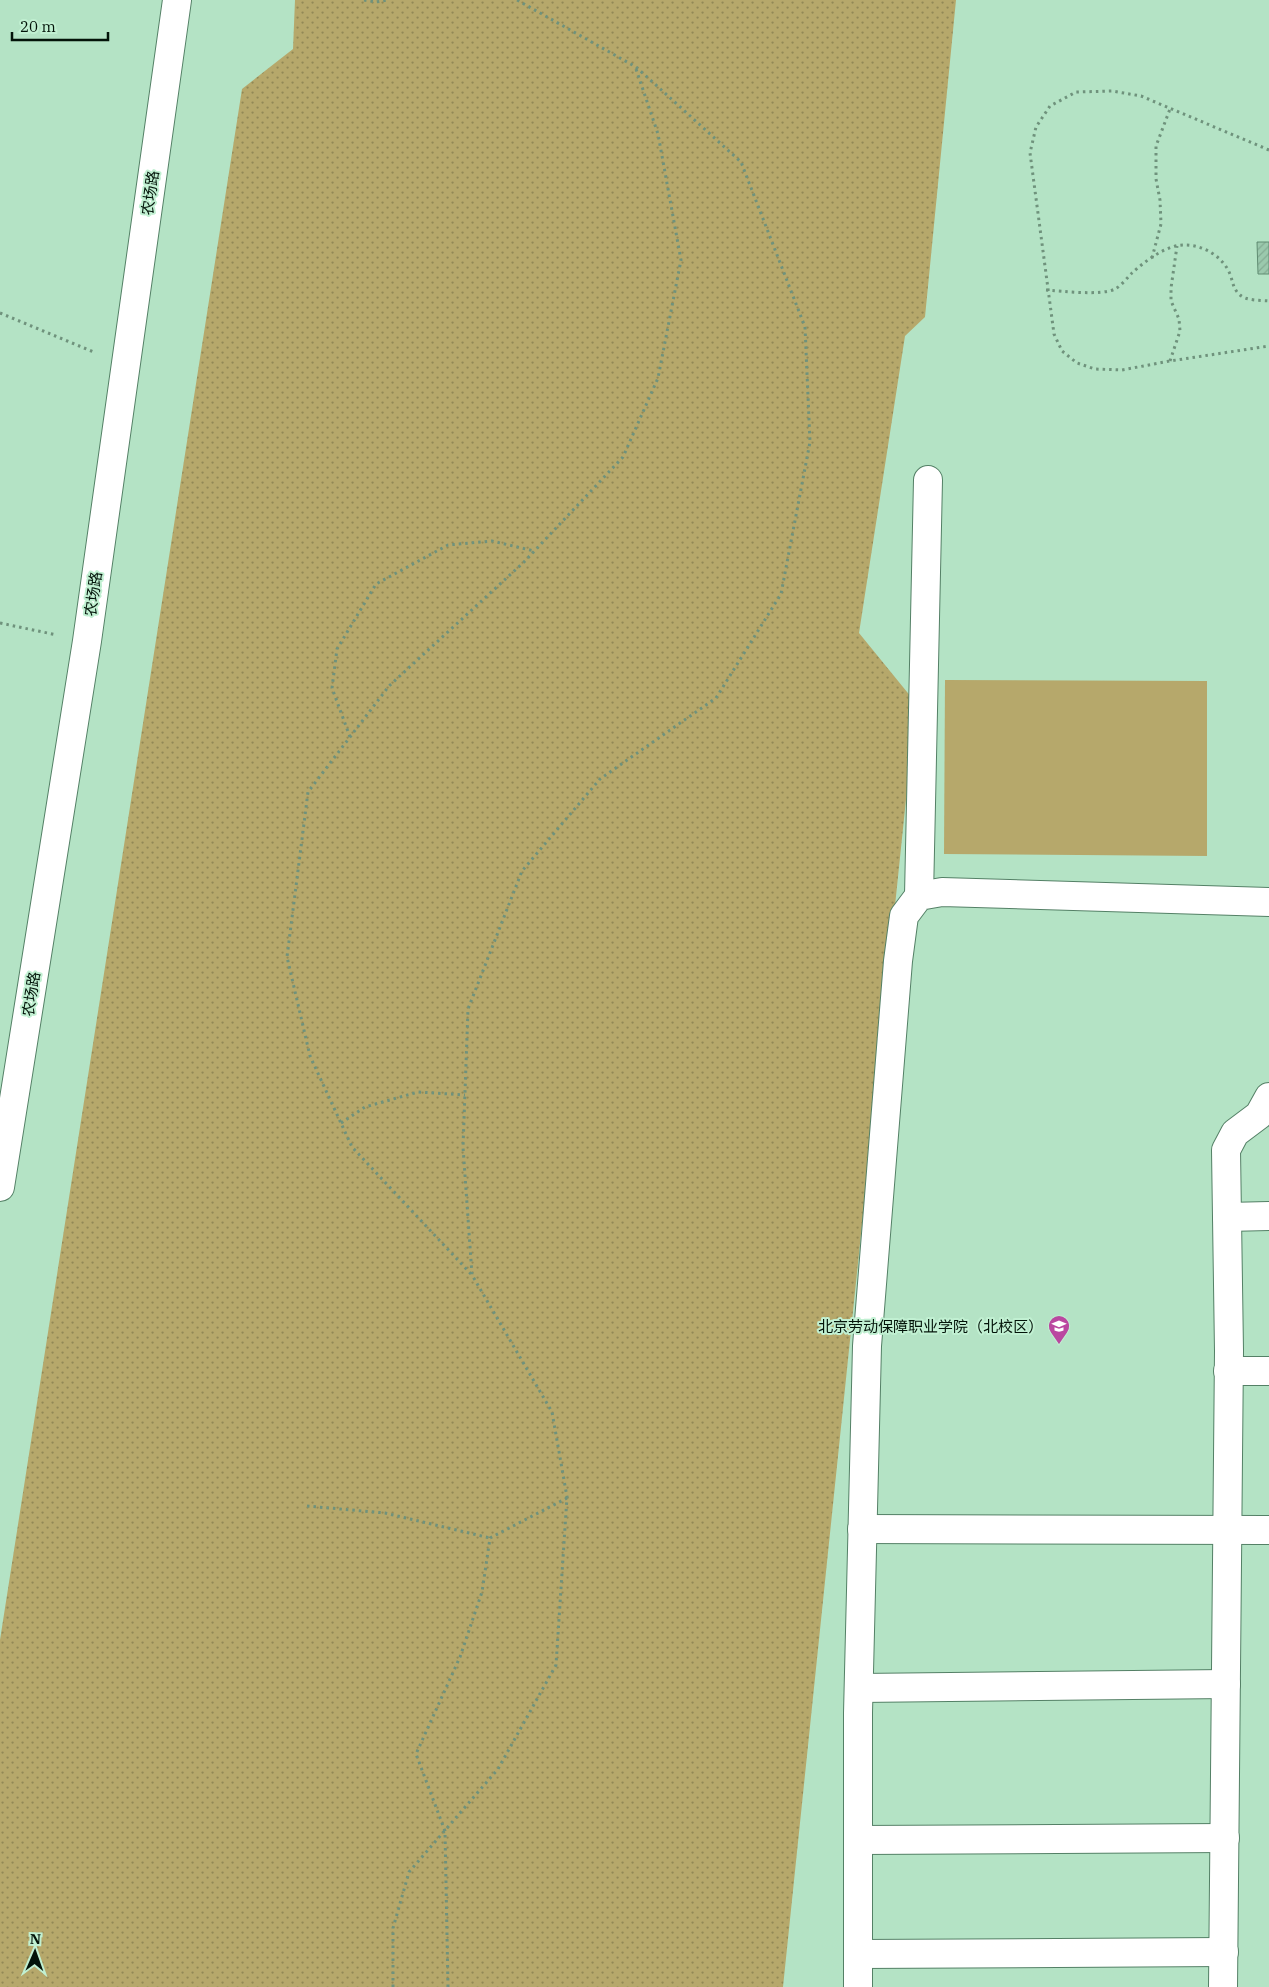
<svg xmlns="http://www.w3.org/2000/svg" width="1269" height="1987" viewBox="0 0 1269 1987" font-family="'IBM Plex Serif','Noto Sans SC',serif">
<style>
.park{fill:url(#park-dots)}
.garden{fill:#b6a86b}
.building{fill:url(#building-hatch);stroke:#608c72}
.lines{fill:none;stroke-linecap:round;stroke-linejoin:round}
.minor-casing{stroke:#548066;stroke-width:30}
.path{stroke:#6f927c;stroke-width:3;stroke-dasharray:2.5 4;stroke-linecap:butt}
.minor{stroke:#fff;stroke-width:28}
.labels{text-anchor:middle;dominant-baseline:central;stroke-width:4;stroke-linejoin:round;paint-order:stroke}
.street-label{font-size:15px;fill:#031309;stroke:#c1f0d2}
.poi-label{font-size:15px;fill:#031309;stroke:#c1f0d2;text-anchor:end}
</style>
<defs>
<pattern id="park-dots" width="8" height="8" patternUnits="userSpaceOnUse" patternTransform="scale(1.25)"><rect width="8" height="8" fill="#b6a86b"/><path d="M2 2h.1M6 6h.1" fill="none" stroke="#928856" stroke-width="1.8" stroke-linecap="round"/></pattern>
<pattern id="building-hatch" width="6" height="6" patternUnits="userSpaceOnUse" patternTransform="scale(1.25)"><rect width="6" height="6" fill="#9bc9ad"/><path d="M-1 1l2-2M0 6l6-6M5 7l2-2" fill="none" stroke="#84ac94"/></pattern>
</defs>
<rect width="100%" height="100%" fill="#b4e3c5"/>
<path class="park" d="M295,0H956L925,317L905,336L859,633L916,703L783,1987H0V1640L242,89L293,49Z"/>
<path class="garden" d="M945,680L1207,681V856L944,854Z"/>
<path class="building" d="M1257,242H1269V274H1258Z"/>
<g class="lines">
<g class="minor-casing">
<g id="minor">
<path d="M919,896L928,480"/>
<path d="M0,1187L87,641L177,0"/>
<path d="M1227,1217L1269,1216"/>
<path d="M1228,1371H1269"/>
<path d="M862,1529L1269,1530"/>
<path d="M859,1688L1226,1684"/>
<path d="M858,1840L1225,1838"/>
<path d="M858,1954L1224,1952"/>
<path d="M858,1987V1713L867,1346L898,961L904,916L919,896L942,892L1269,902"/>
<path d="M1223,1987L1229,1351L1226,1150L1235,1133L1259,1115L1269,1097"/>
</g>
</g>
<g class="path">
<path d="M364,0L376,2L387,0"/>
<path d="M1269,150L1141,96L1112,91L1076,92L1050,106L1036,127L1030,153L1054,334L1062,351L1077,363L1095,369L1122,370L1170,361L1269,346"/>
<path d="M1152,258L1161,224L1160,200L1156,179V146L1170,109"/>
<path d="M1046,290C1062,291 1101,296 1115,289C1121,286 1127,278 1132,273C1144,262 1167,244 1185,245C1204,245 1223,257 1230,274C1233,282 1233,289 1240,295C1247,301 1260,300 1269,301"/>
<path d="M0,313L96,353"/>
<path d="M1170,361L1180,331L1179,319L1171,301V288L1177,246"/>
<path d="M0,623L57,635"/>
<path d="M350,737L332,688L337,649L376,584L448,545L492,541L534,551"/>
<path d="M341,1123L365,1107L418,1092L465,1095"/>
<path d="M471,1274L352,1147L310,1056L287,957L308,792L389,686L524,562L623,457L658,378L681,260L658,134L636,69"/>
<path d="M307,1506L385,1513L490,1538"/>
<path d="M393,1987V1928L409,1872L498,1769L556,1665L567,1497L552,1412L472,1275L463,1147L468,1009L522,871L600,779L716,698L781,594L810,442L805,327L741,162L636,67L517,0"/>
<path d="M448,1987L445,1831L416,1754L460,1657L482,1592L490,1538L567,1498"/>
</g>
<use href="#minor" class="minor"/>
</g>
<defs>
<g id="university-pin" transform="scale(1.125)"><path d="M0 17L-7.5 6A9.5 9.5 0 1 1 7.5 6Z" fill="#ba47a0" stroke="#c1f0d2"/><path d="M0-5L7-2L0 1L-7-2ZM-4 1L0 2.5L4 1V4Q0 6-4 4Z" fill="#fff"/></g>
</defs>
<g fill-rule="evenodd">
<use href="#university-pin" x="1059" y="1326"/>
</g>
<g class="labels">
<g class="street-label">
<text transform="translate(150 193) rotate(-82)">农场路</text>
<text transform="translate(93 594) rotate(-82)">农场路</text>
<text transform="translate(31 994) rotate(-81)">农场路</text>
</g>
<g class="poi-label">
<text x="1043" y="1326">北京劳动保障职业学院（北校区）</text>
</g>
</g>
<g transform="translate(35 1952) rotate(2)" stroke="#c1f0d2" stroke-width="4" paint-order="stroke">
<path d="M0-4L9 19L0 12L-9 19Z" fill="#031309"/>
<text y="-8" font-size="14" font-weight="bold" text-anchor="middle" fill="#031309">N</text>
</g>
<path d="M12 32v8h96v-8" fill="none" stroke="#031309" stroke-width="2.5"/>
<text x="20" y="32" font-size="15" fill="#031309" stroke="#c1f0d2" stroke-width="4" paint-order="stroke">20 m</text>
</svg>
